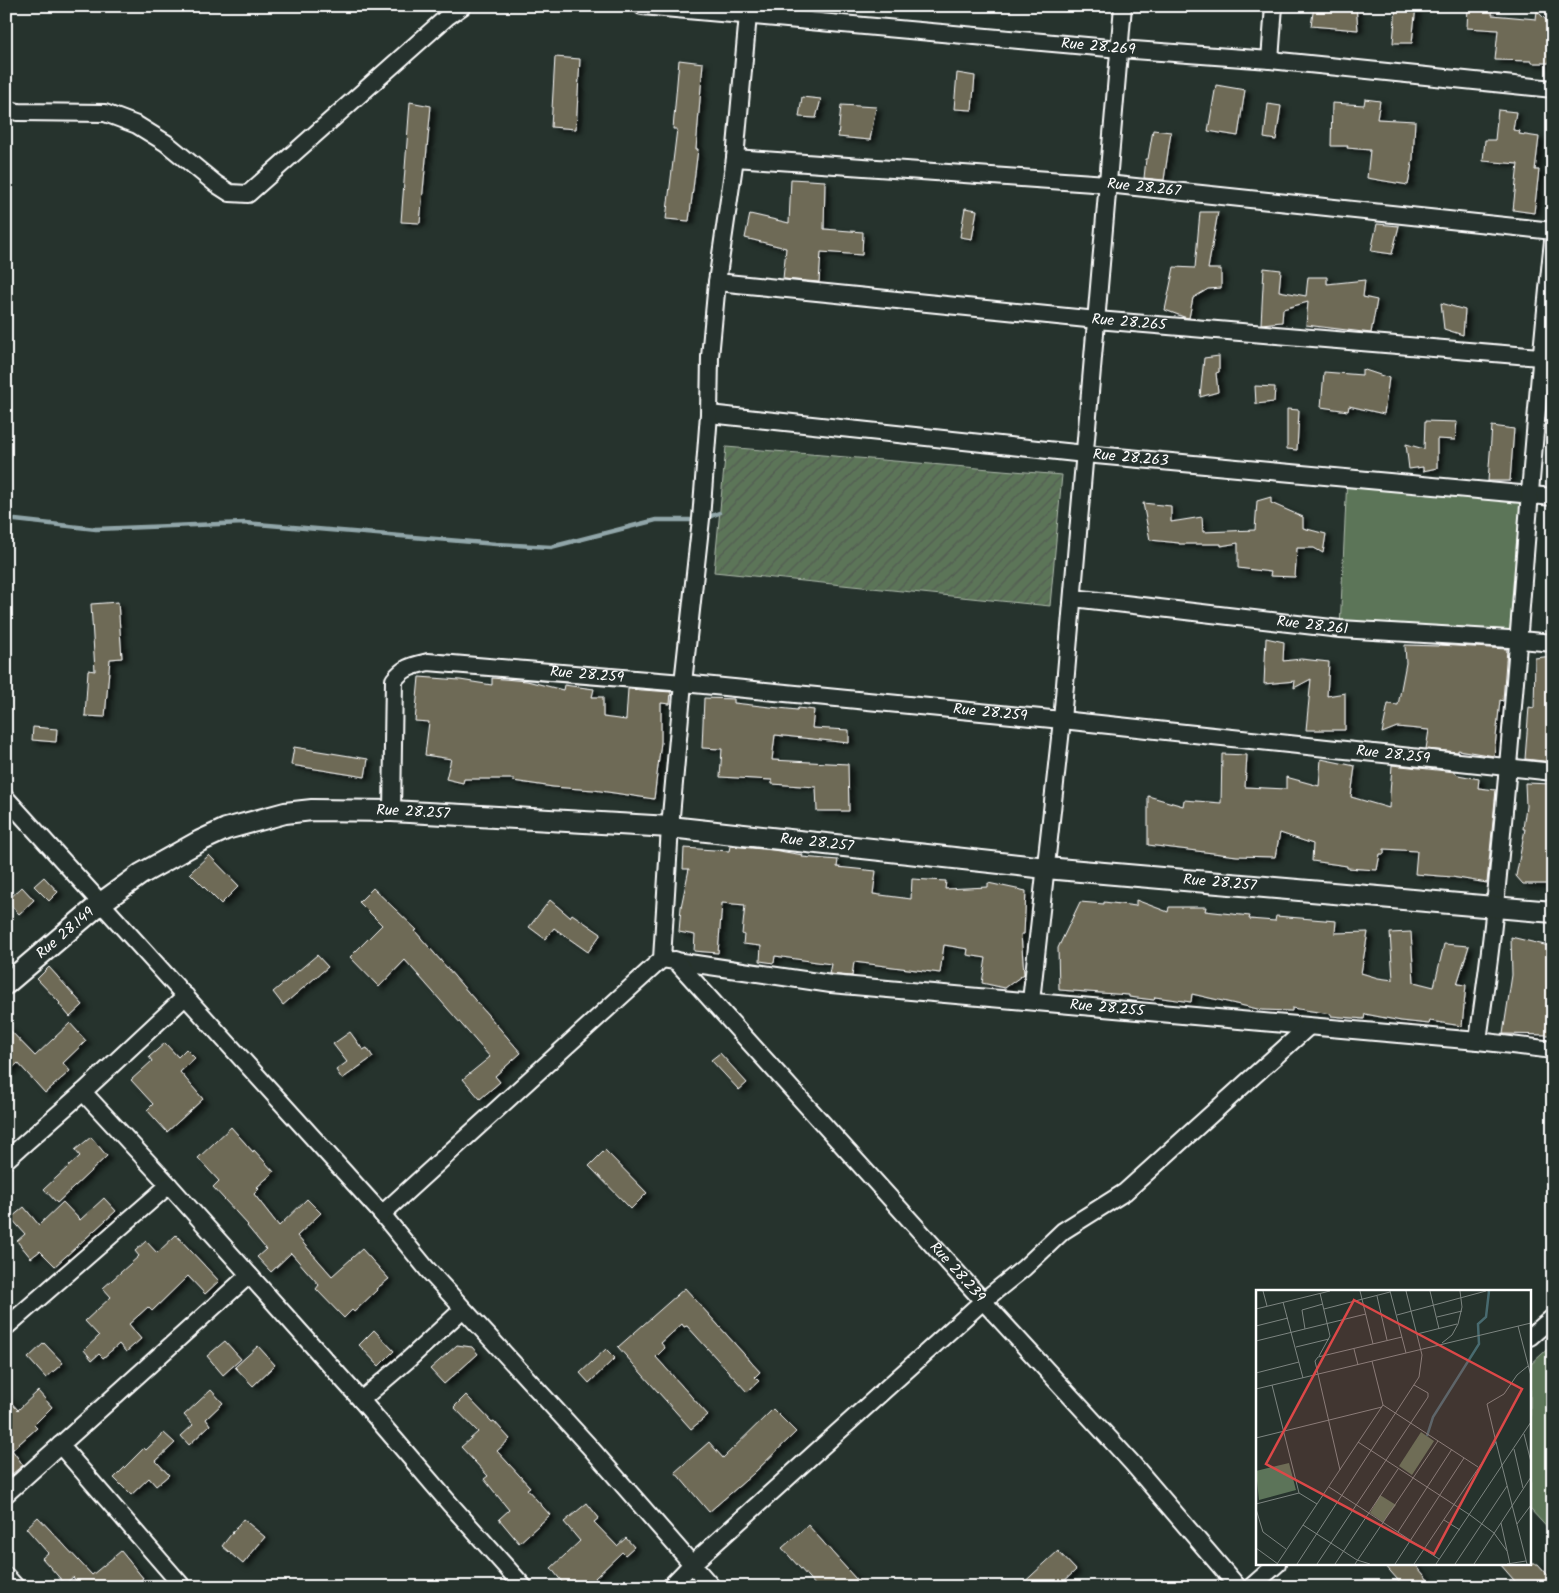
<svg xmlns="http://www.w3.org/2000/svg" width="1559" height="1593" viewBox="0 0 1559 1593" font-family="Kalam,sans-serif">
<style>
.green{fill:#5c7459;stroke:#aebaac}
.garden{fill:url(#garden-furrows);stroke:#aebaac}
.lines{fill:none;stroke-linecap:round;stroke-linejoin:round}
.stream{stroke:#91a6a9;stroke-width:4.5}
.building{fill:#6e6a57;stroke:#fff;filter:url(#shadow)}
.minor-casing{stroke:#fff;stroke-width:20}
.tertiary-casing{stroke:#fff;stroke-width:24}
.minor{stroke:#26332d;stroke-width:16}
.tertiary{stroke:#26332d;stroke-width:20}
.labels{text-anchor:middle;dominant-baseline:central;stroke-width:4;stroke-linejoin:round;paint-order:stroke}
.street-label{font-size:15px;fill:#fff;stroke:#26332d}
.inset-river{fill:none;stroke:#486a6f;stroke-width:2.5}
.inset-road{fill:none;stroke:#7d8581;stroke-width:1}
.view{fill:#dc4848;fill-opacity:0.15;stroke:#dc4848;stroke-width:2.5}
.inset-edge{fill:none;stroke:#fff;stroke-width:2.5}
</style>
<defs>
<pattern id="garden-furrows" width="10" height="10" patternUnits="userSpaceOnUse" patternTransform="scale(1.25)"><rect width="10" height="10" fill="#5c7459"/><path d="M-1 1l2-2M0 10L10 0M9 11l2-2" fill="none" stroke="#525c51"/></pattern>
<filter id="shadow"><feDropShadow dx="5" dy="3" stdDeviation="2.5" flood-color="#0009"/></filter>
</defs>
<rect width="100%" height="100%" fill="#26332d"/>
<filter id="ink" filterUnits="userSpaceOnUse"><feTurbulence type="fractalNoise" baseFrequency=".02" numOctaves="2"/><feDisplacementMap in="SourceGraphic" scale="10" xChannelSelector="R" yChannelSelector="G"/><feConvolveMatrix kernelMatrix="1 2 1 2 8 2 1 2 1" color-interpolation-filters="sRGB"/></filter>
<g filter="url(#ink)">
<g class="green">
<path d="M1347,477L1522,500L1509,639L1340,629Z"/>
<path d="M1553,1344V1534L1530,1509V1365Z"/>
</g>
<path class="garden" d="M726,447L1062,475L1050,606L714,572Z"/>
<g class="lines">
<g class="stream">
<path d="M706,518L719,513"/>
<path d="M6,519L96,529L245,523L496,544L551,547L656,520H698"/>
</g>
</g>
<g class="building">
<path d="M1314,6H1356L1358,30L1311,26Z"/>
<path d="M1396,6H1416L1412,43H1393Z"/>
<path d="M1468,6H1493L1492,15L1536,19L1537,11L1553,27V49L1549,63H1532V61L1495,60L1498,30L1467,28Z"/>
<path d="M555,57L580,59L576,129L551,127Z"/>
<path d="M679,60L703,63L696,149H698L689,221L666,219L677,129H673Z"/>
<path d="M957,73L975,76L972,110L954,109Z"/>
<path d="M1216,85L1245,90L1238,136L1208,131Z"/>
<path d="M802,97L821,99L816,118L799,117Z"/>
<path d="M1365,99L1380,101L1377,119L1415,121L1413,159L1408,185L1367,178L1370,150L1347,148L1348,146H1331L1332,103L1364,105Z"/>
<path d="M410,102L431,106L420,223L401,222Z"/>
<path d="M1268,104L1281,106L1276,140L1264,138Z"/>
<path d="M841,105L876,107L870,140L838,137Z"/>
<path d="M1498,110L1516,112L1513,130L1520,131L1519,134L1539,137L1535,170H1539L1534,213L1513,210L1518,164L1483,161L1485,140H1495Z"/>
<path d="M1153,130L1171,132L1164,180L1144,178L1146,159H1148Z"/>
<path d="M791,179L825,181L824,229L863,232L862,255L821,252L819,282L783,279L786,248L745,238L750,214L789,223Z"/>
<path d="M965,208L977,210L972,239L960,237Z"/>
<path d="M1200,212H1218L1208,269H1221V288L1208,289L1193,298L1189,318L1184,317L1165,310L1174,267L1195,268Z"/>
<path d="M1377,224L1399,226L1392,254L1371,251Z"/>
<path d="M1264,268L1281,270L1279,291L1306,296L1308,277H1327V284L1365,280L1363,297L1377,300L1371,333L1306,325L1308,302L1283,309L1282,322L1261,324Z"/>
<path d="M1441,303L1465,310L1463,335L1444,329Z"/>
<path d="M1219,356V372L1216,373L1218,392L1200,397L1204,358Z"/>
<path d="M1362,369L1389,378L1384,414L1349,406L1348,411L1321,407L1324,372L1362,375Z"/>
<path d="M1255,386L1275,387L1274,402L1256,404Z"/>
<path d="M1287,409L1299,410L1297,450L1287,449Z"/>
<path d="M1425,421L1457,422L1455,440L1437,439V468L1423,471V467L1409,469L1406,444L1424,449Z"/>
<path d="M1492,426L1514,429L1510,481H1488Z"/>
<path d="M1271,497V503L1303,517V528L1326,534L1323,553L1314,548H1297L1295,577L1270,576L1271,572L1238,568V543L1221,546V544H1179V543L1150,540L1143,503L1171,506V522L1202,517L1203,532L1255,530L1257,501Z"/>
<path d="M118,602L122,658L110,659L105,717L85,716L88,670L95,671L91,604Z"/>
<path d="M1266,638L1284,642L1283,661L1301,659L1329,662L1327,696L1345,693V730H1306L1311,679L1294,688L1295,681L1264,684Z"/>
<path d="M1405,645L1438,646L1439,645L1507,649L1503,701L1500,700L1494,756L1458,750V752L1426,749L1429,730L1397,727L1382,733L1388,704L1398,705L1406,663Z"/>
<path d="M1553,656V762L1525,759L1529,707L1534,708L1535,658Z"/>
<path d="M419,677L460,680L492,685V678L527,681L563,690L564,685L594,689L592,697H603V717L626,720L628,689L671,692L670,704L661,703V742L654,799L594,790L553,787L513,781L514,779H464L463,783L446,779L451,759L425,755L429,722L415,721Z"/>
<path d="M704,698L734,699V703L797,710L798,708L814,710L812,728L849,730V743L775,735L772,760L848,764L849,811H817L816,787L772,784V780L720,777L722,749L702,748Z"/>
<path d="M33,727L57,729L56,742L32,740Z"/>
<path d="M294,747L368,759L365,777L291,765Z"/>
<path d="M1222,754L1247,755L1245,787L1286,789V777L1319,786L1321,759L1355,766L1351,797L1389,808L1392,765L1455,772V773L1458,775L1479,779L1478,788L1496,790L1487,883L1452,877L1415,874L1417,851L1384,849V854H1380L1377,870L1347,868V866L1312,861L1313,844L1280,833L1275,857L1237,856L1148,845V796L1183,806L1184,800L1221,803Z"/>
<path d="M1525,783L1553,784L1552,884H1523L1516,876L1525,829H1523L1526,806Z"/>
<path d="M730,846L773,850L803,855L802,857L838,860L837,867L876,871L873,894L911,899L912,879L946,881L945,889L988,887V883L1026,891L1024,934H1021L1024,974L1005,988L982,983L986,958L967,955L968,949L944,945L940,973L854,962L852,976L829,974L831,964L775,956L774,963L760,961L761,946L743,944L744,935L742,934L745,905L722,903L718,953L694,951L695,935L679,932L681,907L689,869H683L684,848L729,851Z"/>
<path d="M209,855L239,886L221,904L190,873Z"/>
<path d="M44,877L58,892L49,901L34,886Z"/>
<path d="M22,887L34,900L19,914L7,901Z"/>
<path d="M373,888L417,930L415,931L521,1053L495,1076L500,1082L480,1099L463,1079L490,1057L405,960L379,987L350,957L382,925L359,902Z"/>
<path d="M550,900L570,917L572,914L601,934L588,952L554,928L545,939L529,927Z"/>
<path d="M1136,900L1168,912L1169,907H1206L1205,911L1250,916L1249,919L1275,921L1276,916L1336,921L1335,933L1368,932L1361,973L1378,978L1393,980L1390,933L1411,932L1414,982L1434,987L1444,944L1469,946L1457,984L1466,985L1462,1026L1430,1021L1429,1024L1401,1021L1365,1014L1364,1019L1331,1016V1014L1292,1008V1011L1262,1010L1192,994L1191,1002L1155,997L1154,1000L1129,997V995L1059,990L1058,948L1080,902L1104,904V902L1136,906Z"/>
<path d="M1511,937L1553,947V1035L1503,1034L1512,975Z"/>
<path d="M317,955L328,967L283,1005L273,992Z"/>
<path d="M49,967L83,1005L70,1017L59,1004L60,1003L37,979Z"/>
<path d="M70,1023L86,1041L63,1063L70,1071L45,1093L18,1063L6,1074V1026L35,1056Z"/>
<path d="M350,1032L363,1050L367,1048L373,1057L342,1079L336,1070L347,1062L333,1044Z"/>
<path d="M165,1043L178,1057L186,1049L195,1058L180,1072L203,1099L167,1132L147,1110L153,1104L131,1080L152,1061L149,1057Z"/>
<path d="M720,1053L747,1083L739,1090L711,1060Z"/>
<path d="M231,1127L253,1152L254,1150L274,1172L257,1187L259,1189L254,1194L279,1226L307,1199L321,1213L297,1236L332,1276L362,1249L389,1279L376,1289L377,1290L354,1312L352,1310L344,1318L316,1289L319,1285L291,1253L271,1272L257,1257L266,1249L247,1226L248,1225L213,1187L219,1181L198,1158Z"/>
<path d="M91,1137L107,1156L57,1203L44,1189L80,1156L75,1150Z"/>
<path d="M605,1150L647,1193L631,1209L589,1166Z"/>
<path d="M104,1198L116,1211L55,1266L40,1251L31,1258L17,1241L25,1234L11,1218L24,1207L39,1225L63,1202L80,1220Z"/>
<path d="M176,1235L219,1281L205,1294L188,1276L152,1311L148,1307L129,1324L141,1339L126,1352L119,1344L103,1358L99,1354L92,1360L84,1350L99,1336L85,1321L111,1297L103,1288L139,1256L135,1251L146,1241L157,1253Z"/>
<path d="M685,1288L760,1372L755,1377L759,1381L747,1392L687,1326L684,1327L682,1324L661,1343L665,1348L656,1357L708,1415L691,1429L618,1347Z"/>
<path d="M374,1330L394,1351L379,1366L359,1345Z"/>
<path d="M225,1341L241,1359L223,1375L207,1356Z"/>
<path d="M44,1343L63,1363L46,1378L28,1358Z"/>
<path d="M457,1345L472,1347L478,1354L444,1384L430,1369Z"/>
<path d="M258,1346L275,1365L253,1386L235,1367Z"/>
<path d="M606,1349L615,1358L589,1383L580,1373Z"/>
<path d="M211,1390L223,1403L206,1419L210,1425L189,1445L181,1436L193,1425L184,1415Z"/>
<path d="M38,1391L52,1407L34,1425L37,1428L12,1450L23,1465L6,1479V1397L18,1410Z"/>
<path d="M466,1395L492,1422L494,1421L510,1439L497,1451L530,1487L527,1489L550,1515L519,1543L499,1519L509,1510L484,1479L488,1476L461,1447L478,1432L454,1407Z"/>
<path d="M773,1409L796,1432L753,1474L709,1512L675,1472L709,1442L723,1458Z"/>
<path d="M164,1433L175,1443L156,1461L169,1475L156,1486L149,1478L131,1495L114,1478L144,1448L146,1450Z"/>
<path d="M587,1503L599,1518L594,1522L617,1546L626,1538L634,1547L625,1555L622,1552L595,1578L603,1587H566L551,1568L580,1541L564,1522Z"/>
<path d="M38,1517L92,1575L121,1551L143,1578L133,1587H78L80,1585L73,1577L65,1584L42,1558L48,1553L26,1528Z"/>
<path d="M243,1519L265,1537L243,1564L222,1546Z"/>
<path d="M808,1525L863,1587H817L782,1548Z"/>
<path d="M1058,1551L1076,1570L1058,1587H1019Z"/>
<path d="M1384,1564H1415L1428,1580L1422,1587H1404Z"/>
<path d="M1500,1564H1538L1553,1581V1587H1520Z"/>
</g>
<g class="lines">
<g class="minor-casing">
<g id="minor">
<path id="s1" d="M642,6L1120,49L1270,60L1553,89"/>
<path d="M1270,60L1274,6"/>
<path d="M6,109L18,112L105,113L137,125L166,143L216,184L230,193L248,194L447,17L463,6"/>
<path id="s2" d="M735,158L1107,184L1553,231"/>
<path id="s3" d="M717,282L1097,320L1540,357"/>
<path id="s4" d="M709,414L1085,454L1553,497"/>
<path id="s5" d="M1073,598L1340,629L1509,639L1553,643"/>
<path d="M6,798L382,1214L427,1269L588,1445L712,1587"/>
<path id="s6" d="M392,811L394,680C404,667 412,666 428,662L683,683L1062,720L1553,772"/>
<path id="s7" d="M662,959L831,984L1478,1041L1553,1050"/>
<path id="s8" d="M675,960L983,1301L1132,1463L1238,1587"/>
<path d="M1031,1001L1062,720L1123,6"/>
<path d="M1478,1041C1484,995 1491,950 1495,905C1518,684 1529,461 1553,241"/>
<path d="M83,1092L169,1185L361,1400L450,1504L524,1587"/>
<path d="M6,1160L83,1092L186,996"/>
<path d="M382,1214L662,959L670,827L683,683L701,519L709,414L710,357L717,282L735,158L748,15"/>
<path d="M6,1327L169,1185"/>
<path d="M1530,1337L1553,1317"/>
<path d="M361,1400L409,1359L463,1309"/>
<path d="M60,1445L183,1587"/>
<path d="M6,1494L249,1275"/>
<path d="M6,1576L16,1587"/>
<path d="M670,1587L691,1565L983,1301L1024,1268L1063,1231L1125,1192L1308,1027"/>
<path d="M1251,1587L1277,1564"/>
</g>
</g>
<g class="tertiary-casing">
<g id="tertiary">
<path id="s9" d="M6,984L101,903L141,874L200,841L226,829L285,813L312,810L392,811L670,827L1046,868L1553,912"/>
</g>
</g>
<use href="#minor" class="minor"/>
<use href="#tertiary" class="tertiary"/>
</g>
</g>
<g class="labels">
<g class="street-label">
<text stroke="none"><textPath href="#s1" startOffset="458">Rue 28.269</textPath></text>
<text stroke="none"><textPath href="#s2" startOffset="410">Rue 28.267</textPath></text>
<text stroke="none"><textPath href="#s3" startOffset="414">Rue 28.265</textPath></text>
<text stroke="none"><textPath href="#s4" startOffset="424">Rue 28.263</textPath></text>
<text stroke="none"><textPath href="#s5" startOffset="241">Rue 28.261</textPath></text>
<text stroke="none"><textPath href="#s6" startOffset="330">Rue 28.259</textPath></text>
<text stroke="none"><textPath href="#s6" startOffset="735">Rue 28.259</textPath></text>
<text stroke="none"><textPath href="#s6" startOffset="1140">Rue 28.259</textPath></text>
<text stroke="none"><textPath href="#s9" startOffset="460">Rue 28.257</textPath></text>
<text stroke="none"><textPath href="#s9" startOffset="865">Rue 28.257</textPath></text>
<text stroke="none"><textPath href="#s9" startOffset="1270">Rue 28.257</textPath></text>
<text stroke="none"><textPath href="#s9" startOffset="78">Rue 28.149</textPath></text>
<text stroke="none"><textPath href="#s7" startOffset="448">Rue 28.255</textPath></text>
<text stroke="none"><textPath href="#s8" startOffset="421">Rue 28.239</textPath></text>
</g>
</g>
<g transform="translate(1256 1290)">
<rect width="275" height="275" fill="#26332d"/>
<path d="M33,173L40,200L3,210L0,181ZM124,205L140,215L127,232L114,223Z" fill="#5c7459"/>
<path d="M165,142L178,151L156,185L143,176Z" fill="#5c7459"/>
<path class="inset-river" d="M171,146L177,127L223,54L222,34L230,27L233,1"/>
<path class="inset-road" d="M7,1L11,16M104,1L117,54M134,1L150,63M174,1L183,39M121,6L131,50M27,12L47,88M0,19L74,1M68,19L134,2M141,25L230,1M181,27L206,21M0,36L32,28M262,36L275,86M49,39L46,20L67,14M161,44L201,34M0,51L110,24M186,53L196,45L202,34L206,17L204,1M40,57L73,49M98,59L102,75M63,66L74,46L64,3M116,71L127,115L222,177M0,83L43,72M16,95L43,203M0,99L275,33M268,144L275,172M0,148L126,117M102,152L214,225L238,243L251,261M240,152L231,114L248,104L261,85L272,76M258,159L267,198M84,180L59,71L62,67L146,47M73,197L183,269M0,214L43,203L61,214M0,219L7,242L30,259M188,230L204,240M245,233L254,274M261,234L275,215M47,235L101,270L114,274M142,242L196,159M0,258L22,274M21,274L127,115M41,274L163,87L166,65L150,1M61,274L172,107V103L158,95M79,274L142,179M99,274L182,151M139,274L208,168M158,274L240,152L271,274M180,274L275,132M199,274L251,196M218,274L275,187M251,274L270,271"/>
<path class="view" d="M98,10L266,99L178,264L10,174Z"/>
<rect width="275" height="275" class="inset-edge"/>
</g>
<rect width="1559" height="1593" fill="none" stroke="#26332d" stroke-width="25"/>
<rect x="12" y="12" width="1534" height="1568" fill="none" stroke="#fff" stroke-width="2" filter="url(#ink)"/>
</svg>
